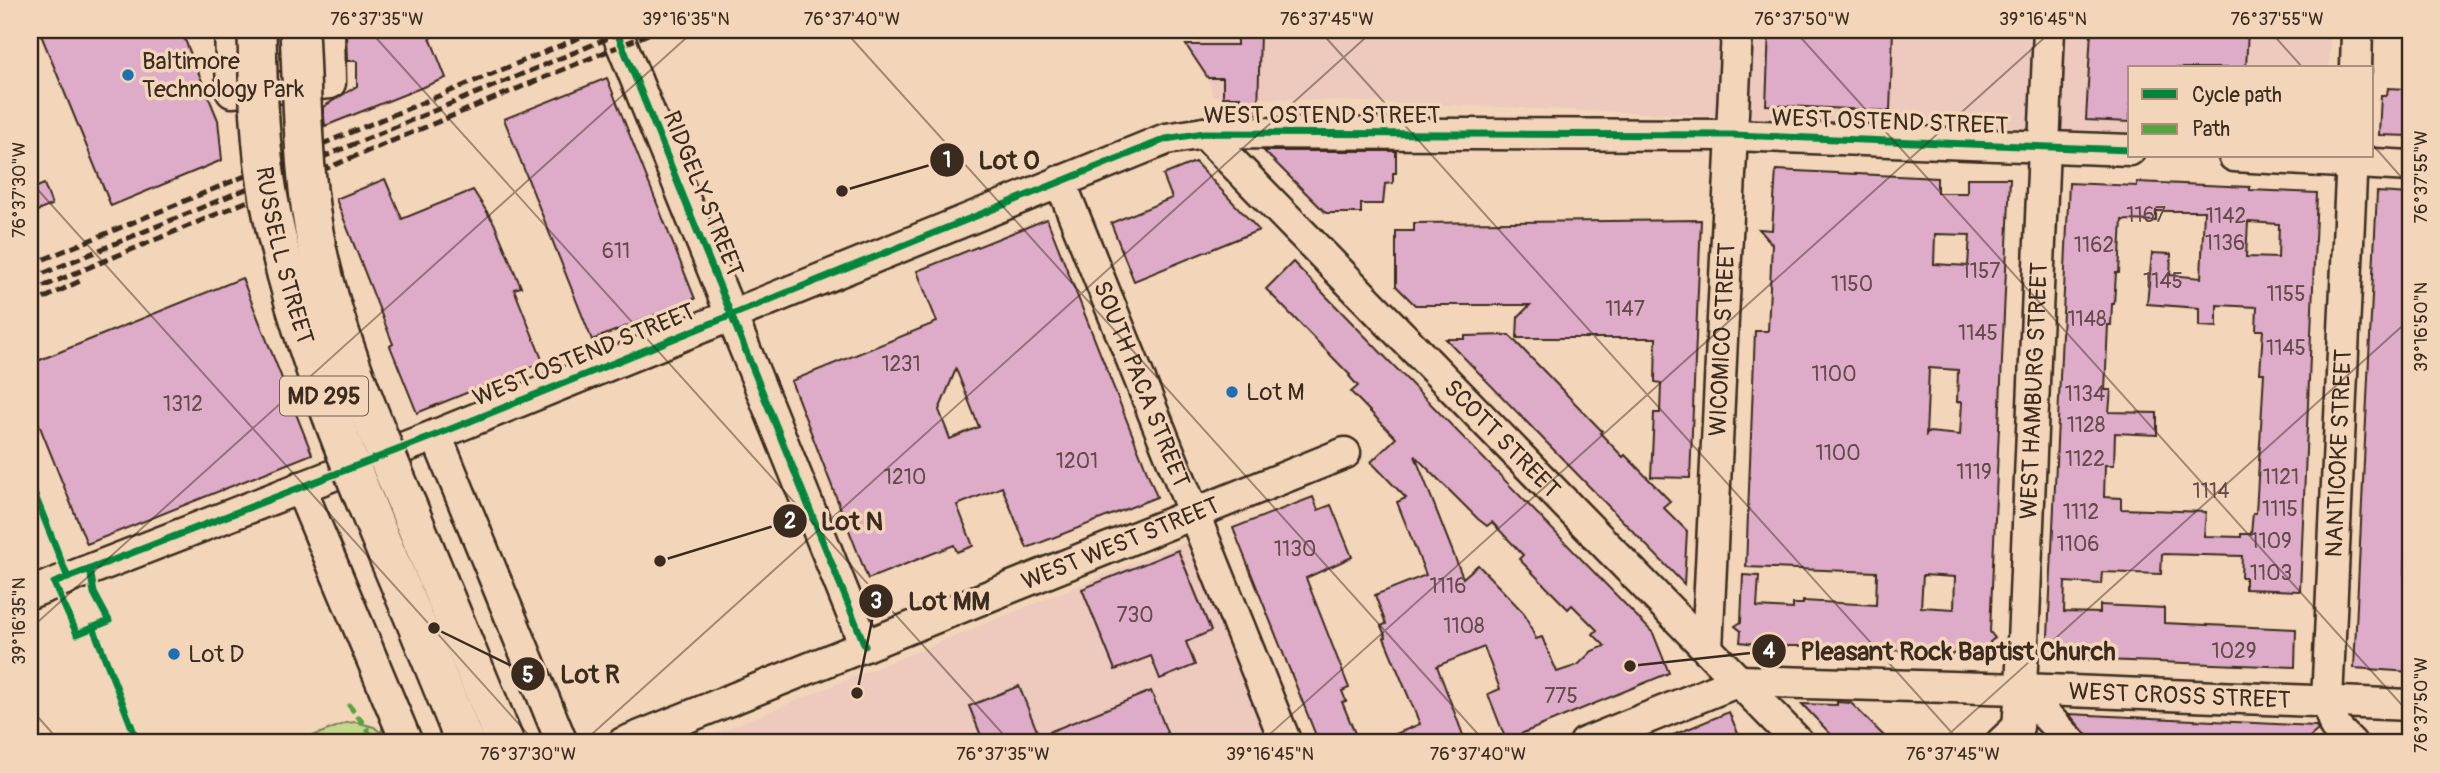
<svg xmlns="http://www.w3.org/2000/svg" width="2440" height="773" viewBox="0 0 2440 773" font-family="Pangolin,sans-serif">
<style>
.built{fill:#edc9be}
.green{fill:#c3d78d;stroke:#7f8056;stroke-width:2}
.building{fill:#deacc9;stroke:#3b2a1e;stroke-width:2;fill-rule:evenodd}
.lines{fill:none;stroke-linecap:round;stroke-linejoin:round}
.minor-casing{stroke:#3b2a1e;stroke-width:35}
.minor{stroke:#f3d6b9;stroke-width:30}
.rail{stroke:#3b2a1e;stroke-width:5;stroke-dasharray:10 5;stroke-linecap:butt}
.major-bridge-casing{stroke:#3b2a1e;stroke-width:42;stroke-linecap:butt}
.major-bridge{stroke:#f3d6b9;stroke-width:37}
.quiet{stroke:#54a441;stroke-width:5;stroke-dasharray:10 5;stroke-linecap:butt}
.cycleway-casing{stroke:#f3d6b9;stroke-width:11}
.cycleway{stroke:#00873e;stroke-width:7}
.ticks{fill:none;stroke:#3b2a1e;stroke-width:2;stroke-opacity:0.45}
.poi-dot{fill:#1f6fb2;stroke:#f3d6b9;stroke-width:2.5}
.labels{text-anchor:middle;dominant-baseline:central;stroke-width:7;stroke-linejoin:round;paint-order:stroke}
.number-label{font-size:21px;fill:#644a49}
.shield{fill:#f3d6b9;stroke:#725e4c;stroke-width:2}
.shield-label{font-size:23px;font-weight:bold;fill:#3b2a1e}
.poi-label{font-size:24px;fill:#3b2a1e;stroke:#f3d6b9;text-anchor:start}
.street-label{font-size:24px;fill:#3b2a1e;stroke:#f3d6b9}
.leader{fill:none;stroke:#3b2a1e;stroke-width:2.5}
.callout-dot{fill:#3b2a1e;stroke:#f3d6b9;stroke-width:2.5}
.mark-label{font-size:21px;text-anchor:middle;font-weight:bold;fill:#fff}
.callout-label{font-size:26px;text-anchor:middle;font-weight:bold;fill:#3b2a1e;stroke:#f3d6b9;stroke-width:7;stroke-linejoin:round;paint-order:stroke}
.neatline{fill:none;stroke:#3b2a1e;stroke-width:2.5}
.ticks-label{font-size:18px;text-anchor:middle;fill:#3b2a1e}
</style>
<rect width="100%" height="100%" fill="#f3d6b9"/>
<filter id="ink" filterUnits="userSpaceOnUse"><feTurbulence type="fractalNoise" baseFrequency=".0143" numOctaves="2"/><feDisplacementMap in="SourceGraphic" scale="14" xChannelSelector="R" yChannelSelector="G"/><feConvolveMatrix kernelMatrix="1 2 1 2 8 2 1 2 1" color-interpolation-filters="sRGB"/></filter>
<g filter="url(#ink)">
<g class="built">
<path d="M1191,30H2331L2329,68H2130V132L1213,96Z"/>
<path d="M1188,541L1270,743H692Z"/>
</g>
<path class="green" d="M356,722L374,727L381,733L382,728L388,743H295L346,723Z"/>
<g class="building">
<path d="M39,30H181L218,120L222,160L111,206Z"/>
<path d="M346,30H427L446,78L325,126L323,107L357,86V61H347Z"/>
<path d="M1237,30H1260L1258,114H1240V97H1223V78H1208L1186,45H1237Z"/>
<path d="M1769,30H1893L1890,111L1766,105Z"/>
<path d="M2091,30H2248L2246,68H2130V122L2086,120Z"/>
<path d="M607,78L695,299L592,340L504,119Z"/>
<path d="M2388,88L2407,89V97H2410V136L2379,135L2381,95H2387Z"/>
<path d="M1264,151H1396V173H1393V183L1385,184L1383,204H1361V213H1326Z"/>
<path d="M1195,162L1259,230L1134,281L1111,223L1172,198L1163,175Z"/>
<path d="M1776,170L1937,178V193H1967V178H2010L1990,632L1995,638L1990,642V656L1822,646H1775L1740,642L1741,631L1735,626L1741,622L1743,575L1759,576L1757,607L1793,609V604H1803V601L1876,605L1877,572L1746,567L1755,331H1768L1772,244L1759,229L1772,230ZM1935,234L1970,235L1968,266L1934,264ZM1929,368L1958,370L1957,402H1962L1960,435L1929,432L1926,435ZM1923,575L1955,577L1954,609L1921,607Z"/>
<path d="M385,179L402,219L473,190L494,223L521,287L514,289L543,362L417,413L390,346L393,344L336,199Z"/>
<path d="M2137,182L2250,187V190L2317,193L2300,591L2245,589V577H2241L2242,556L2162,554L2161,574L2102,572L2101,584L2065,582L2064,612L2100,613V605L2142,607L2164,608V623L2296,629L2295,667L2047,658L2069,183L2137,186ZM2156,211H2204L2201,278L2170,275L2171,254L2152,253L2147,304L2199,308V326L2217,327V305L2257,307L2256,330H2263L2260,373H2264L2256,513H2253L2251,534H2241V537L2204,536L2206,512L2121,509V498L2104,497L2105,465H2114L2115,433L2157,435V413L2109,412L2111,390H2105L2108,325H2111L2112,304H2114L2116,273H2119L2122,220L2156,221ZM2248,222L2279,224L2278,258L2246,257Z"/>
<path d="M44,184L52,205L30,214V190Z"/>
<path d="M2377,192L2410,194V417L2407,477L2410,478L2404,574L2410,575L2407,620H2410V672L2354,668Z"/>
<path d="M1047,219L1157,497L1027,548L1002,487L957,505L973,546L957,552L954,545L868,579L791,381L937,322L917,271ZM956,369L979,427L950,439L939,410Z"/>
<path d="M1701,220L1690,478L1651,477L1654,413H1660L1661,383L1655,382L1656,338H1517L1518,317L1530,305H1415L1396,286V231H1414V223Z"/>
<path d="M1293,262L1653,633L1669,673L1506,740L1488,694L1500,689L1484,647L1437,666L1466,743H1374L1420,724L1384,638L1386,637L1381,626L1386,624L1375,595L1426,575L1397,502L1406,498L1371,462L1396,438L1351,392L1358,386L1349,376L1350,375L1266,289ZM1415,456L1478,519L1487,526L1492,522L1523,555L1519,559L1568,609L1572,605L1597,630L1593,634L1605,646L1592,651L1578,665L1557,672L1542,637L1536,639L1524,613L1478,565L1463,578Z"/>
<path d="M242,278L312,454L87,544L30,402V364Z"/>
<path d="M1509,335L1602,431L1600,433L1623,457L1625,455L1670,501L1663,507L1687,531L1684,584L1446,339H1465V336Z"/>
<path d="M1313,497L1318,510L1331,505L1352,557L1306,578L1349,688L1342,691L1346,701L1342,702L1359,743H1319L1233,528Z"/>
<path d="M1178,550L1211,631L1186,642L1195,665L1160,679L1151,656L1115,670L1082,589Z"/>
<path d="M1019,686L1039,736L1151,691L1171,743H984L969,706Z"/>
<path d="M1837,702L1851,703L1891,743H1839L1802,704L1837,705Z"/>
<path d="M1729,712L1742,743H1654Z"/>
<path d="M2069,714L2316,726L2318,730L2303,743H2093Z"/>
</g>
<g class="lines">
<g class="minor-casing">
<g id="minor">
<path d="M230,30L232,92L330,83L329,30"/>
<path d="M616,30L865,646"/>
<path d="M2356,68L2357,30"/>
<path id="s1" d="M1204,133L1799,743"/>
<path d="M2234,156L2410,166"/>
<path id="s2" d="M1060,181L1286,743"/>
<path d="M436,435L562,743"/>
<path d="M300,487L407,743"/>
<path d="M30,593L436,435L1166,139L1204,133L1732,135L2130,150"/>
<path id="s3" d="M1707,649L1737,30"/>
<path d="M2021,689L2072,743"/>
<path id="s4" d="M623,743L1345,453"/>
<path id="s5" d="M1585,743L1739,681L2021,689L2410,705"/>
<path id="s6" d="M2001,743L2018,727L2021,689L2049,30"/>
<path id="s7" d="M2351,743L2335,727L2327,701L2352,156"/>
</g>
</g>
<use href="#minor" class="minor"/>
<g class="rail">
<path d="M30,265L598,30"/>
<path d="M30,279L628,30"/>
<path d="M30,292L658,30"/>
<path d="M30,305L80,281"/>
</g>
<g class="major-bridge-casing">
<g id="major-bridge">
<path id="s8" d="M257,30C258,87 259,143 269,199C292,322 338,437 386,552C413,615 439,679 465,743"/>
<path d="M299,30C303,104 302,179 318,252C337,338 372,421 406,502C439,583 472,663 505,743"/>
</g>
</g>
<use href="#major-bridge" class="major-bridge"/>
<path class="quiet" d="M348,704L367,728L373,743"/>
<g class="cycleway-casing">
<g id="cycleway">
<path d="M616,30L865,646"/>
<path d="M30,483L68,578"/>
<path d="M90,569L94,593L109,621L77,634L54,583L436,435L1166,139L1204,133L1732,135L2130,150"/>
<path d="M93,627L138,743"/>
</g>
</g>
<use href="#cycleway" class="cycleway"/>
</g>
</g>
<path class="ticks" d="M369,30L1011,743M844,30L1486,743M1319,30L1961,743M1794,30L2410,714M2269,30L2303,68M2372,144L2410,187M30,181L536,743M30,629L695,30M30,708L61,743M582,743L1374,30M1260,743L2053,30M1939,743L2410,319"/>
<g class="poi-dot">
<circle cx="128" cy="75" r="7"/>
<circle cx="1232" cy="392" r="7"/>
<circle cx="174" cy="654" r="7"/>
</g>
<g class="labels">
<g class="number-label">
<text x="2146" y="215">1167</text>
<text x="2226" y="216">1142</text>
<text x="2225" y="243">1136</text>
<text x="2094" y="245">1162</text>
<text x="616" y="251">611</text>
<text x="1981" y="271">1157</text>
<text x="2163" y="281">1145</text>
<text x="1852" y="284">1150</text>
<text x="2286" y="294">1155</text>
<text x="1625" y="309">1147</text>
<text x="2087" y="319">1148</text>
<text x="1978" y="333">1145</text>
<text x="2286" y="348">1145</text>
<text x="901" y="364">1231</text>
<text x="1834" y="374">1100</text>
<text x="2085" y="394">1134</text>
<text x="183" y="404">1312</text>
<text x="2086" y="425">1128</text>
<text x="1838" y="453">1100</text>
<text x="2085" y="459">1122</text>
<text x="1077" y="461">1201</text>
<text x="1974" y="472">1119</text>
<text x="905" y="477">1210</text>
<text x="2281" y="477">1121</text>
<text x="2211" y="491">1114</text>
<text x="2280" y="509">1115</text>
<text x="2081" y="512">1112</text>
<text x="2271" y="541">1109</text>
<text x="2078" y="544">1106</text>
<text x="1295" y="549">1130</text>
<text x="2271" y="573">1103</text>
<text x="1448" y="586">1116</text>
<text x="1135" y="615">730</text>
<text x="1464" y="626">1108</text>
<text x="2234" y="651">1029</text>
<text x="1561" y="696">775</text>
</g>
<rect class="shield" x="280" y="376.5" width="88" height="39" rx="5"/>
<g class="shield-label">
<text x="324" y="396">MD 295</text>
</g>
<g class="poi-label">
<text x="142" y="61">Baltimore<tspan x="142" dy="28">Technology Park</tspan></text>
<text x="1246" y="392">Lot M</text>
<text x="188" y="654">Lot D</text>
</g>
<g class="street-label">
<text x="1322" y="115">WEST OSTEND STREET</text>
<text transform="translate(1890 122) rotate(2)">WEST OSTEND STREET</text>
<text transform="translate(703 194) rotate(68)">RIDGELY STREET</text>
<text stroke="none"><textPath href="#s8" startOffset="228">RUSSELL STREET</textPath></text>
<text stroke="none"><textPath href="#s3" startOffset="310">WICOMICO STREET</textPath></text>
<text transform="translate(584 355) rotate(-22)">WEST OSTEND STREET</text>
<text stroke="none"><textPath href="#s2" startOffset="219">SOUTH PACA STREET</textPath></text>
<text stroke="none"><textPath href="#s6" startOffset="360">WEST HAMBURG STREET</textPath></text>
<text stroke="none"><textPath href="#s1" startOffset="427">SCOTT STREET</textPath></text>
<text stroke="none"><textPath href="#s7" startOffset="298">NANTICOKE STREET</textPath></text>
<text stroke="none"><textPath href="#s4" startOffset="536">WEST WEST STREET</textPath></text>
<text stroke="none"><textPath href="#s5" startOffset="607">WEST CROSS STREET</textPath></text>
</g>
</g>
<path class="leader" d="M842 191L947 160M660 561L790 521M857 693L876 601M1630 666L1769 651M434 628L528 674"/>
<g class="callout-dot">
<circle cx="842" cy="191" r="7"/>
<circle cx="660" cy="561" r="7"/>
<circle cx="857" cy="693" r="7"/>
<circle cx="1630" cy="666" r="7"/>
<circle cx="434" cy="628" r="7"/>
<circle cx="947" cy="160" r="18"/>
<circle cx="790" cy="521" r="18"/>
<circle cx="876" cy="601" r="18"/>
<circle cx="1769" cy="651" r="18"/>
<circle cx="528" cy="674" r="18"/>
</g>
<g class="mark-label">
<text x="947" y="167">1</text>
<text x="790" y="528">2</text>
<text x="876" y="608">3</text>
<text x="1769" y="658">4</text>
<text x="528" y="682">5</text>
</g>
<g class="callout-label">
<text x="1009" y="169">Lot O</text>
<text x="852" y="530">Lot N</text>
<text x="949" y="610">Lot MM</text>
<text x="1958" y="660">Pleasant Rock Baptist Church</text>
<text x="590" y="683">Lot R</text>
</g>
<rect width="2440" height="773" fill="none" stroke="#f3d6b9" stroke-width="77"/>
<rect x="2128" y="66" width="245" height="91" fill="#f3d6b9" stroke="#a9917b" stroke-width="2"/>
<rect x="2142" y="89" width="35" height="10" fill="#00873e" stroke="#a9917b" stroke-width="2"/>
<text x="2192" y="102" font-size="21" fill="#3b2a1e">Cycle path</text>
<rect x="2142" y="124" width="35" height="10" fill="#54a441" stroke="#a9917b" stroke-width="2"/>
<text x="2192" y="136" font-size="21" fill="#3b2a1e">Path</text>
<rect x="38" y="38" width="2364" height="696" class="neatline"/>
<g class="ticks-label">
<text x="377" y="25">76°37'35"W</text>
<text x="686" y="25">39°16'35"N</text>
<text x="852" y="25">76°37'40"W</text>
<text x="1327" y="25">76°37'45"W</text>
<text x="1802" y="25">76°37'50"W</text>
<text x="2043" y="25">39°16'45"N</text>
<text x="2277" y="25">76°37'55"W</text>
<text transform="translate(2421 177) rotate(-90)" y="6">76°37'55"W</text>
<text transform="translate(19 190) rotate(-90)" y="6">76°37'30"W</text>
<text transform="translate(2421 327) rotate(-90)" y="6">39°16'50"N</text>
<text transform="translate(19 621) rotate(-90)" y="6">39°16'35"N</text>
<text transform="translate(2421 705) rotate(-90)" y="6">76°37'50"W</text>
<text x="528" y="760">76°37'30"W</text>
<text x="1003" y="760">76°37'35"W</text>
<text x="1270" y="760">39°16'45"N</text>
<text x="1478" y="760">76°37'40"W</text>
<text x="1953" y="760">76°37'45"W</text>
</g>
</svg>
